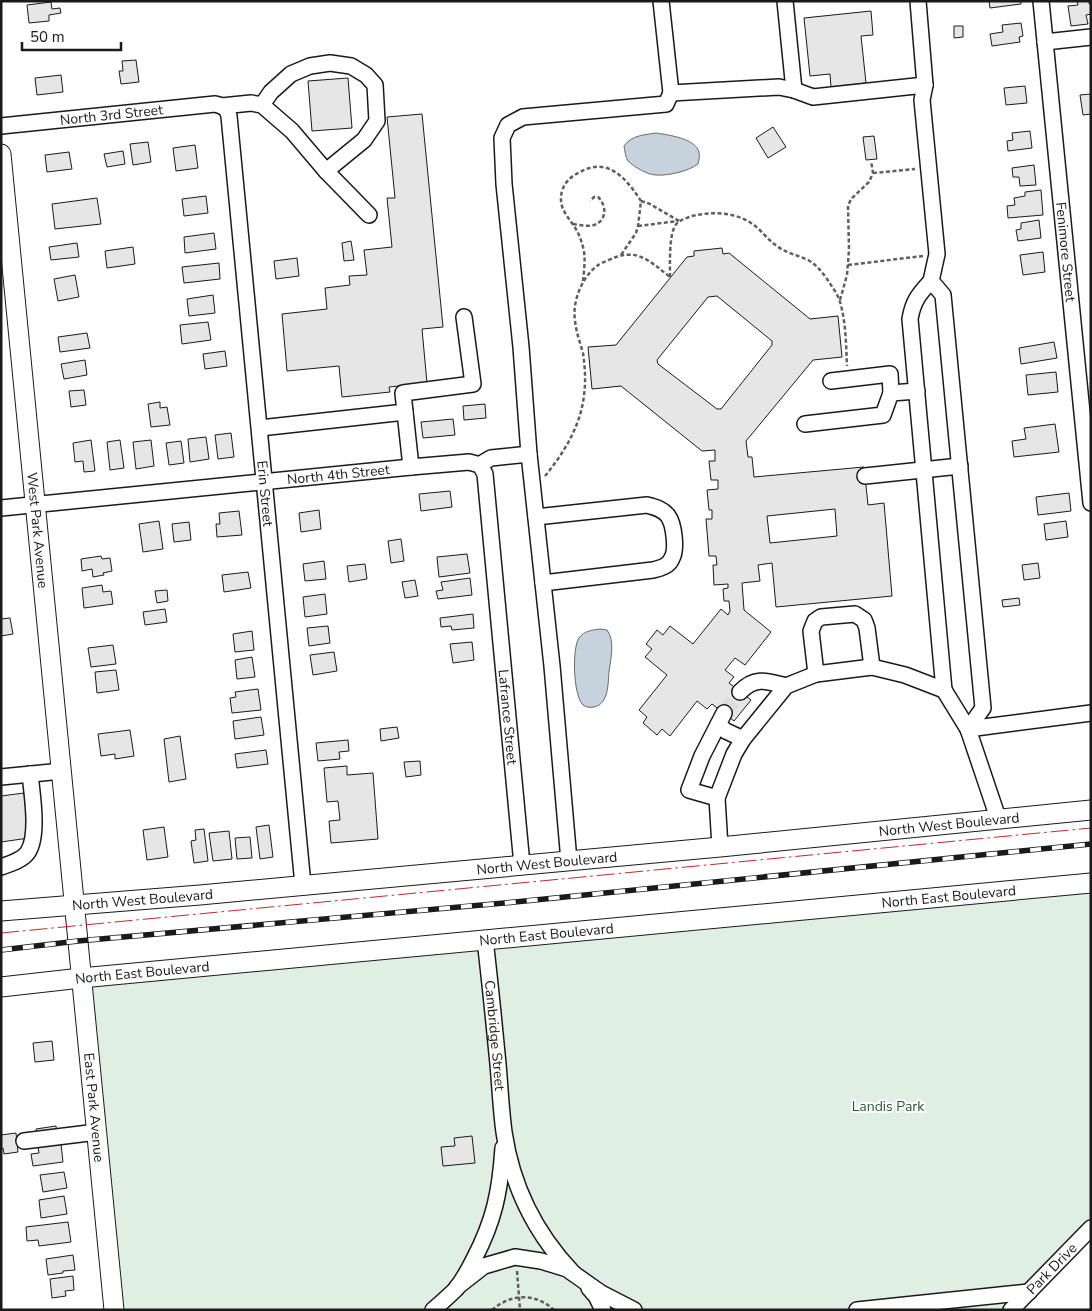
<svg xmlns="http://www.w3.org/2000/svg" width="1092" height="1311" viewBox="0 0 1092 1311" font-family="'Nunito Sans',sans-serif">
<style>
.green{fill:#e0efe3;stroke:#6a6a6a}
.water{fill:#c6d2dc;stroke:#6a6a6a}
.building{fill:#e6e6e6;stroke:#1a1a1a;fill-rule:evenodd}
.lines{fill:none;stroke-linecap:round;stroke-linejoin:round}
.minor-tunnel{stroke:#ddd;stroke-width:15;stroke-dasharray:15 8;stroke-linecap:butt}
.minor-casing{stroke:#1a1a1a;stroke-width:18}
.major-casing{stroke:#1a1a1a;stroke-width:21}
.path{stroke:#5f5f5f;stroke-width:2.5;stroke-dasharray:4 2.5;stroke-linecap:butt}
.minor{stroke:#fff;stroke-width:15}
.major{stroke:#fff;stroke-width:19}
.rail-casing{stroke:#1a1a1a;stroke-width:5.5}
.rail{stroke:#fff;stroke-width:4;stroke-dasharray:11;stroke-linecap:butt}
.power{stroke:#c62828;stroke-width:1;stroke-dasharray:18 4 2.5 4;stroke-linecap:butt}
.labels{text-anchor:middle;dominant-baseline:central;stroke-width:4;stroke-linejoin:round;paint-order:stroke}
.street-label{font-size:14px;fill:#1a1a1a;stroke:#fff}
.park-label{font-size:14px;fill:#2b5a34;stroke:#fff}
</style>
<rect width="100%" height="100%" fill="#fff"/>
<path class="green" d="M1091,883V1229L1012,1310H114L81,978Z"/>
<g class="water">
<path d="M656,133C668,135 695,138 699,152C700,155 699,160 698,164C689,171 668,176 656,175C648,175 634,167 628,161C625,156 625,151 624,146C632,135 644,135 656,133Z"/>
<path d="M600,629L607,630C615,640 611,659 609,671C608,683 609,704 594,707C590,708 586,707 583,705C573,695 572,648 579,638C584,631 592,630 600,629Z"/>
</g>
<g class="building">
<path d="M989,1H1021V4L990,8Z"/>
<path d="M1077,1H1089V4H1091V14L1086,15L1088,24L1071,26L1068,6L1078,5Z"/>
<path d="M51,2L52,9L60,8L61,13L49,15V21L29,23L27,5Z"/>
<path d="M871,11L873,35L861,36L866,83L831,87L830,74L810,76L804,18Z"/>
<path d="M1021,23L1023,36L1019,37L1020,42L992,46L990,34L1003,32L1002,25Z"/>
<path d="M954,26H963V37L954,38Z"/>
<path d="M136,60L139,82L121,84L119,71H123L122,61Z"/>
<path d="M61,75L63,92L37,95L35,78Z"/>
<path d="M348,78L352,128L312,131L308,81Z"/>
<path d="M1025,86L1027,103L1006,105L1004,88Z"/>
<path d="M1091,94V114L1083,115L1080,95Z"/>
<path d="M422,114L443,327L422,329L427,383L389,387L390,392L342,397L339,366L287,371L282,314L327,309L325,288L350,285L349,276L367,275L364,250L392,247L387,198H395L387,117Z"/>
<path d="M773,127L786,147L768,158L756,138Z"/>
<path d="M1030,131L1032,148L1008,151L1007,141L1013,140L1012,133Z"/>
<path d="M874,136L877,159L866,160L863,137Z"/>
<path d="M148,142L151,162L133,165L130,144Z"/>
<path d="M195,145L198,168L176,171L173,148Z"/>
<path d="M123,151L125,164L107,167L104,154Z"/>
<path d="M69,152L72,169L47,172L45,155Z"/>
<path d="M1034,165L1036,185L1020,186L1019,177H1013L1012,168Z"/>
<path d="M1041,190L1043,215L1008,218L1007,206L1015,205L1014,198L1025,196V192Z"/>
<path d="M206,196L208,213L184,216L182,199Z"/>
<path d="M97,198L101,224L55,229L52,204Z"/>
<path d="M1039,220L1041,238L1018,241L1016,230L1021,229V223Z"/>
<path d="M214,233L216,249L185,253L184,237Z"/>
<path d="M351,241L354,260L344,261L342,243Z"/>
<path d="M77,243L79,257L51,260L49,247Z"/>
<path d="M133,247L135,264L107,268L105,251Z"/>
<path d="M722,248L723,254L729,253L810,319L838,316L842,357L813,360L746,441L748,457H752L754,477L864,467L868,505L884,503L892,596L776,607L772,563L758,565L760,581L742,583L744,610L771,632L745,665L735,658L725,670L734,677L729,683L751,700L734,721L712,704L707,709L697,701L670,736L662,729L657,735L643,723L647,717L639,710L667,675L645,657L652,649L646,644L657,630L663,635L670,626L693,644L721,609L728,615L730,611L729,601H724L723,589L728,588V584L714,585L713,565H717L716,556H709L706,519H712V510H709L707,490L718,489V480H711L709,461H715V450L702,451L621,386L592,389L588,347L616,345L687,257L694,256V251ZM717,296L772,341V345L721,409H717L658,364L657,360L708,297ZM835,509L837,536L770,543L767,516Z"/>
<path d="M1043,252L1045,272L1023,275L1020,255Z"/>
<path d="M297,258L299,276L276,279L274,261Z"/>
<path d="M219,263L220,279L184,283L182,267Z"/>
<path d="M75,275L79,297L58,301L54,279Z"/>
<path d="M213,295L215,313L189,316L187,299Z"/>
<path d="M208,322L211,340L182,344L180,325Z"/>
<path d="M87,333L90,348L60,352L58,337Z"/>
<path d="M1054,342L1057,358L1021,364L1019,348Z"/>
<path d="M225,351L227,366L205,369L203,354Z"/>
<path d="M85,360L87,375L64,379L61,364Z"/>
<path d="M1056,372L1058,392L1028,395L1026,375Z"/>
<path d="M84,390L86,405L71,407L69,391Z"/>
<path d="M160,402V408L167,407L170,425L151,427L148,404Z"/>
<path d="M485,404L486,418L464,420L463,406Z"/>
<path d="M453,419L455,435L423,438L421,422Z"/>
<path d="M1055,424L1059,452L1014,457L1012,441L1026,439L1024,428Z"/>
<path d="M231,433L234,457L218,459L215,435Z"/>
<path d="M206,437L209,459L190,462L188,439Z"/>
<path d="M91,440L95,471L84,472L83,461L75,462L73,443Z"/>
<path d="M120,440L124,468L110,470L107,442Z"/>
<path d="M151,440L154,466L136,469L133,442Z"/>
<path d="M181,441L184,463L169,465L166,443Z"/>
<path d="M450,491L452,507L421,511L419,494Z"/>
<path d="M1069,493L1071,511L1038,515L1036,497Z"/>
<path d="M319,510L321,529L301,532L299,513Z"/>
<path d="M239,511L242,535L217,537L216,524H220L219,513Z"/>
<path d="M159,521L163,549L143,552L139,524Z"/>
<path d="M1066,521L1068,537L1046,540L1044,524Z"/>
<path d="M189,522L191,540L174,542L172,524Z"/>
<path d="M401,539L404,561L391,563L388,541Z"/>
<path d="M467,554L470,573L439,577L437,557Z"/>
<path d="M101,556L102,559L110,558L112,571L103,573L104,575L93,577L92,569L82,571L81,559Z"/>
<path d="M324,561L326,579L305,581L303,564Z"/>
<path d="M1038,563L1040,578L1024,580L1022,565Z"/>
<path d="M365,564L367,579L349,582L347,566Z"/>
<path d="M248,572L251,588L224,592L222,575Z"/>
<path d="M470,578L472,595L438,599L436,591L443,590L441,582Z"/>
<path d="M415,580L418,596L405,598L402,582Z"/>
<path d="M102,585L103,592L111,591L113,604L84,608L82,588Z"/>
<path d="M167,590L168,601L157,603L155,591Z"/>
<path d="M325,594L327,614L305,617L303,597Z"/>
<path d="M1019,598L1020,605L1003,607L1002,600Z"/>
<path d="M165,609L167,622L145,625L143,612Z"/>
<path d="M473,614L474,628L452,630L451,626L441,627L440,618Z"/>
<path d="M10,618L13,634L1,636V619Z"/>
<path d="M328,626L330,643L309,646L307,628Z"/>
<path d="M252,631L254,650L235,652L233,634Z"/>
<path d="M472,642L474,660L453,663L450,644Z"/>
<path d="M113,645L116,664L91,667L88,648Z"/>
<path d="M334,652L337,671L313,675L310,655Z"/>
<path d="M252,657L255,677L237,679L235,660Z"/>
<path d="M116,670L119,690L97,693L95,672Z"/>
<path d="M258,689L261,710L232,713L230,698L236,697L235,692Z"/>
<path d="M261,717L264,735L235,739L233,721Z"/>
<path d="M397,727L399,738L381,741L380,729Z"/>
<path d="M130,730L134,756L115,759V754L101,756L98,734Z"/>
<path d="M180,736L186,779L169,782L164,739Z"/>
<path d="M348,740L349,751L339,752L340,759L318,761L316,743Z"/>
<path d="M266,750L268,764L237,768L235,754Z"/>
<path d="M420,761L421,775L406,777L404,762Z"/>
<path d="M347,766V775L373,773L378,839L331,843L329,821L340,820L338,801L327,802L324,768Z"/>
<path d="M24,793L29,838L1,842V796Z"/>
<path d="M269,825L273,857L260,859L256,827Z"/>
<path d="M164,827L168,857L147,860L143,830Z"/>
<path d="M204,829L208,861L194,863L191,841L196,840L195,830Z"/>
<path d="M229,831L232,859L213,861L209,833Z"/>
<path d="M250,837L252,858L237,859L235,838Z"/>
<path d="M52,1041L54,1060L35,1062L33,1043Z"/>
<path d="M56,1126L57,1136L37,1139L36,1129Z"/>
<path d="M16,1133L18,1152L4,1154L3,1148L1,1149V1135Z"/>
<path d="M472,1136L475,1163L443,1166L441,1147L455,1146L454,1138Z"/>
<path d="M61,1144L63,1162L33,1166L31,1154L39,1153L38,1147Z"/>
<path d="M64,1172L67,1188L43,1192L40,1175Z"/>
<path d="M64,1196L67,1214L41,1218L39,1200Z"/>
<path d="M68,1222L71,1242L39,1246L38,1240L27,1241L26,1227Z"/>
<path d="M73,1255L75,1270L63,1271V1273L48,1275L46,1259Z"/>
<path d="M73,1276L74,1290L65,1291L66,1296L52,1298L50,1279Z"/>
</g>
<g class="lines">
<path class="minor-tunnel" d="M724,713L740,692"/>
<g class="minor-casing">
<g id="minor">
<path d="M661,1L671,93L779,87L794,90L813,97L925,85"/>
<path d="M785,1L794,90"/>
<path d="M918,1L925,85L922,100L937,254L931,281L943,295L983,708L968,729"/>
<path id="s1" d="M1041,1L1091,503"/>
<path d="M1045,42L1091,37"/>
<path d="M262,105L271,92L291,74L310,66L330,63L351,66L366,75L375,85L377,121L364,140L326,171"/>
<path id="s2" d="M222,106L227,110L229,116L303,885"/>
<path id="s3" d="M1,126L215,104L222,106L251,103L262,105L292,131L326,171L369,215"/>
<path d="M931,281C919,294 913,301 910,319L944,690"/>
<path d="M831,381L890,374L891,393"/>
<path d="M405,412L411,467"/>
<path d="M805,424L883,415L891,393L917,391"/>
<path d="M260,428L405,412L403,393L473,384L464,317"/>
<path d="M479,465L491,458L529,454"/>
<path d="M865,476L960,466"/>
<path id="s4" d="M1,508L411,467L469,462L480,465L485,474L522,865"/>
<path d="M536,517L647,505C655,507 663,509 668,516C674,524 677,549 672,558C669,566 661,568 653,570L543,583"/>
<path d="M816,674L811,631L815,621L821,617L855,614L864,620L867,628L872,667"/>
<path d="M740,692C755,676 767,681 786,686"/>
<path d="M718,725L726,731L743,739"/>
<path d="M968,729L1091,713"/>
<path d="M1,777L62,771"/>
<path d="M717,798L689,790L702,756L724,713"/>
<path d="M720,847L717,798L734,754L743,739L786,686L816,674L872,667L905,675L944,690L968,729L998,818"/>
<path d="M569,861L552,666L529,454L521,347L504,184L502,138L508,125L523,117L666,104L671,93"/>
<path d="M1,867C10,864 23,860 28,852C39,835 32,794 30,774"/>
<path id="s5" d="M485,940C490,981 494,1023 498,1064C500,1087 501,1110 504,1132C512,1187 535,1233 573,1273"/>
<path d="M24,1141L97,1132"/>
<path d="M457,1287L484,1266L515,1257L541,1261L567,1269L601,1293L634,1310"/>
<path d="M589,1288L596,1296L603,1310"/>
<path d="M433,1310C441,1303 449,1296 456,1289C463,1280 469,1269 474,1259C494,1221 500,1192 503,1148"/>
<path d="M857,1310L1029,1292"/>
<path id="s6" d="M1011,1310L1091,1228"/>
</g>
</g>
<g class="major-casing">
<g id="major">
<path id="s7" d="M1,154L114,1310"/>
<path id="s8" d="M1,911L200,895L720,847L1091,810"/>
<path id="s9" d="M1,987L81,978L1091,883"/>
</g>
</g>
<g class="path">
<path d="M873,173L915,169"/>
<path d="M641,201L650,204L679,221"/>
<path d="M573,224C580,225 588,227 594,225C607,221 607,205 598,197H594L590,201"/>
<path d="M638,226L678,221"/>
<path d="M848,265L923,256"/>
<path d="M670,277C670,264 669,240 674,228C677,220 685,219 692,216C714,211 736,212 754,225C762,231 768,240 777,246C786,253 797,255 808,260C817,265 823,273 829,282C833,288 838,295 840,302C846,322 846,345 847,366"/>
<path d="M583,281C584,270 586,258 583,247C581,239 578,232 574,226C566,214 558,207 562,191C565,181 572,176 580,172C609,156 627,180 641,201L638,226L636,233L621,255"/>
<path d="M840,300L847,275L849,250L848,206L851,199L869,182L873,173L871,161"/>
<path d="M545,476C564,453 581,425 584,395C586,381 585,367 583,353C580,342 576,332 575,320C572,302 582,277 597,266C599,264 603,262 607,261C636,246 648,260 670,277"/>
<path d="M517,1271L520,1310"/>
<path d="M492,1310C511,1293 536,1293 554,1310"/>
</g>
<use href="#minor" class="minor"/>
<use href="#major" class="major"/>
<g class="rail-casing">
<path id="rail" d="M1,950L78,941L515,902L1091,844"/>
</g>
<use href="#rail" class="rail"/>
<path class="power" d="M1,933L1091,828"/>
</g>
<g class="labels">
<g class="street-label">
<text stroke="none"><textPath href="#s3" startOffset="111">North 3rd Street</textPath></text>
<text stroke="none"><textPath href="#s1" startOffset="252">Fenimore Street</textPath></text>
<text stroke="none"><textPath href="#s4" startOffset="339">North 4th Street</textPath></text>
<text stroke="none"><textPath href="#s2" startOffset="392">Erin Street</textPath></text>
<text stroke="none"><textPath href="#s7" startOffset="378">West Park Avenue</textPath></text>
<text stroke="none"><textPath href="#s4" startOffset="736">Lafrance Street</textPath></text>
<text stroke="none"><textPath href="#s8" startOffset="952">North West Boulevard</textPath></text>
<text stroke="none"><textPath href="#s8" startOffset="548">North West Boulevard</textPath></text>
<text stroke="none"><textPath href="#s9" startOffset="952">North East Boulevard</textPath></text>
<text stroke="none"><textPath href="#s8" startOffset="142">North West Boulevard</textPath></text>
<text stroke="none"><textPath href="#s9" startOffset="548">North East Boulevard</textPath></text>
<text stroke="none"><textPath href="#s9" startOffset="142">North East Boulevard</textPath></text>
<text stroke="none"><textPath href="#s5" startOffset="96">Cambridge Street</textPath></text>
<text stroke="none"><textPath href="#s7" startOffset="958">East Park Avenue</textPath></text>
<text stroke="none"><textPath href="#s6" startOffset="58">Park Drive</textPath></text>
</g>
<g class="park-label">
<text x="888" y="1106">Landis Park</text>
</g>
</g>
<rect width="1092" height="1311" fill="none" stroke="#1a1a1a" stroke-width="5"/>
<path d="M22 42v8h99v-8" fill="none" stroke="#1a1a1a" stroke-width="2.5"/>
<text x="30" y="42" font-size="15" fill="#1a1a1a" stroke="#ffffff" stroke-width="4" paint-order="stroke">50 m</text>
</svg>
